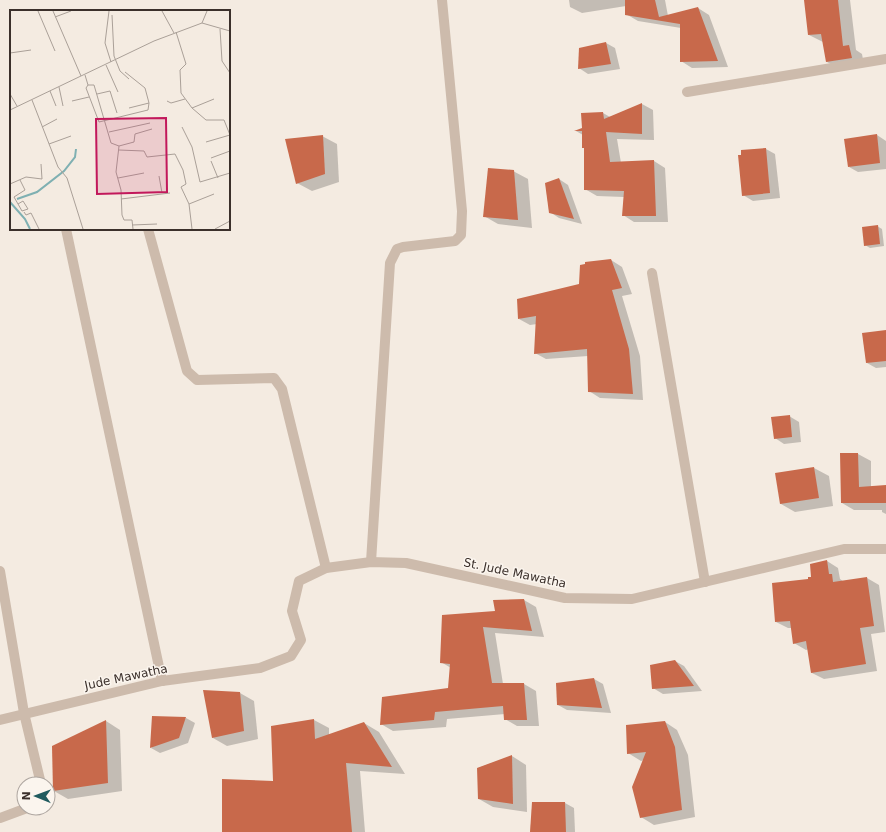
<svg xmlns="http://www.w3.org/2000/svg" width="886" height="832" viewBox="0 0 886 832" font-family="'DejaVu Sans',sans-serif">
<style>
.shadow{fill:#0003}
.building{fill:#c8694b}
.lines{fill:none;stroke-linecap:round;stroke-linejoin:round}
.minor{stroke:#cdbbac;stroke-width:10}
.labels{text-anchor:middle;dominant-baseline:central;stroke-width:3;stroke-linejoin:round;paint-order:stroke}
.street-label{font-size:12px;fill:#3b302b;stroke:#fbf5ee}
.inset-river{fill:none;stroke:#7fb0b2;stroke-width:2}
.inset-road{fill:none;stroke:#aaa098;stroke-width:1}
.view{fill:#c2185b;fill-opacity:0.15;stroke:#c2185b;stroke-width:2}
.inset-edge{fill:none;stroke:#3b302b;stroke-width:2}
</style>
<rect width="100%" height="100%" fill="#f4ebe1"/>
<g class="shadow">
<path d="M569,0H665L668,16L698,8L709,15L728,67L692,68L681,61V28L638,21L626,14V6L582,13L570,7Z"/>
<path d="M805,0H850L856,50L862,54L864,65L841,69L827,62L823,42L809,35Z"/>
<path d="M606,43L615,48L620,69L588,74L579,68Z"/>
<path d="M642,104L653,110L654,140L617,139L621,163L654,161L665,168L668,222H634L623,215L624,197L597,196L585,189V148L583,135L576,131L583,129L603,113L610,117Z"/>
<path d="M877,135L886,141V169L858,172L849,167Z"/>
<path d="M322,136L337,144L339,182L312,191L297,183Z"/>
<path d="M766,149L775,154L780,198L753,201L743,195Z"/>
<path d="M513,171L528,179L532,228L498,224L484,216Z"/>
<path d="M559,179L568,185L582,224L559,218L550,212Z"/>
<path d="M877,226L882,229L884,246L870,248L865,245Z"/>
<path d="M611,260L622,267L632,294L622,296L640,356L643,400L600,398L589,391L588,356L546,359L535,353L537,324L530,325L519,319L580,285Z"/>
<path d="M886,331V367L876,368L867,363Z"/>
<path d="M789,416L799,422L801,442L784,444L775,438Z"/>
<path d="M858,454L871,461V487L886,486V514L882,512V510H854L842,503Z"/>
<path d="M814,468L829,476L833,506L795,512L781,504L776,474Z"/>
<path d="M827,561L838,568L840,579L844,582L867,578L879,585L885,632L871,634L877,671L824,679L812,673L809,649L806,650L794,643L792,628H788L776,622Z"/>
<path d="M524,600L536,607L544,637L495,633L503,684H524L536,691L539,726H517L505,719V714L447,719L446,727L393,731L381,724L449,689L451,668L441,662L496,612Z"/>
<path d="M675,661L684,666L702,691L663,694L653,688Z"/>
<path d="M594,679L603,684L611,713L567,710L558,705Z"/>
<path d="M240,693L254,701L258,739L227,746L213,738Z"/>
<path d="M186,718L195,723L188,743L160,753L151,748Z"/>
<path d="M314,720L329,728V736L364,723L379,732L405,774L360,771L365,832H223L274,782L272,727Z"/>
<path d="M106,721L120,730L122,791L68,799L54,791Z"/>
<path d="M665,722L677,730L688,755L695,817L654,825L641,817L644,760L641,761L628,753Z"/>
<path d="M512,756L526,765L527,812L493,807L479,799L478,768Z"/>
<path d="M565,803L574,808L575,832H531Z"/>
</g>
<g class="building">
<path d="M625,0H655L659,17L698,7L718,61L680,62V24L625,15Z"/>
<path d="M804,0H838L843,46L849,45L852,58L826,62L821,34L808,35Z"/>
<path d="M606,42L611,64L578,69L579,48Z"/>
<path d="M642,103V134L606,132L610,162L654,160L656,216H622L624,191L584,190V148H582V131H574L582,128L581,113L603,112L604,119Z"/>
<path d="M877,134L880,163L848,167L844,139Z"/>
<path d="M323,135L325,174L296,184L285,139Z"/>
<path d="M766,148L770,193L742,196L738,155H741V150Z"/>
<path d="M488,168L514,170L518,220L483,217Z"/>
<path d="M559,178L574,219L549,213L545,183Z"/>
<path d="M878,225L880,244L864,246L862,227Z"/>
<path d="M611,259L622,288L612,290L629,349L633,394L588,392L587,349L534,354L536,316L518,319L517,299L579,284L580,265L585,264V262Z"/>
<path d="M886,330V361L866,363L862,333Z"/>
<path d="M790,415L792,437L774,439L771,417Z"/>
<path d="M840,453H858L859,487L886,485V503H841Z"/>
<path d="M814,467L819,498L780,504L775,473Z"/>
<path d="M827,560L829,574H832L833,582L867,577L874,626L860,628L866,664L811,673L806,641L793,644L790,621L775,622L772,583L808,579V577H811L810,564Z"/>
<path d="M524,599L532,631L483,627L492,683H524L527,720H504L503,706L435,712L434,720L380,725L382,697L448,688L450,664L440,663L442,615L495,611L493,600Z"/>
<path d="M675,660L694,686L652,689L650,665Z"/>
<path d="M594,678L602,708L557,705L556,683Z"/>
<path d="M203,690L240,692L244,731L212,738Z"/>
<path d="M152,716L186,717L179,738L150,748Z"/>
<path d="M314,719L315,739L364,722L392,767L346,763L352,832H222V779L273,781L271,726Z"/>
<path d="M106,720L108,783L53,791L52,746Z"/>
<path d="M665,721L675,747L682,810L640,818L632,787L646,752L627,754L626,725Z"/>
<path d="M512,755L513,804L478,799L477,768Z"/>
<path d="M532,802H565L566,832H530Z"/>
</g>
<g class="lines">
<g class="minor">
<path d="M687,92L886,59"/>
<path d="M66,229L162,681"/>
<path d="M148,229L187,371L197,380L274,378L282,389L326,568"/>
<path d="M652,273L705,582"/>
<path d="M371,562L390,263L397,249L403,247L455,241L461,235L462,211L442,0"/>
<path d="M0,571L24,713L41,784"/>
<path d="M0,720L162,681L260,668L291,656L301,640L292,611L299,581L326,568L371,562L406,563L565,598L632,599L844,549H886"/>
<path d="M0,818L27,808"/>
</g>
</g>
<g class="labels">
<g class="street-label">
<text transform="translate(515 573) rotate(12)">St. Jude Mawatha</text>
<text transform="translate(126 677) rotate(-12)">Jude Mawatha</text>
</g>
</g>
<g transform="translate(10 10)">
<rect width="220" height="220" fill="#f4ebe1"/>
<path class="inset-river" d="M7,189L27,182L54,161L65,147L66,139M0,192L15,209L20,219"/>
<path class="inset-road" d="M28,1L45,41M43,1L71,66M99,1L95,33L101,52M152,1L164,23M102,5L104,46L110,61L119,69M45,7L61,1M192,13L220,21M210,19L212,51L220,63M166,22L176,54L170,60L171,83L182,98L196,110H214L220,125M0,43L21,40M96,55L108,82M75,65L78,75H84L101,133L109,136L106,162L111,180L112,205L114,210H122L123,219M78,75L76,78L89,112L138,100L139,93L135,78L115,62M49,77L53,96M40,81L46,96M0,84L7,96M87,84L100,81L107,103M22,90L48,157L57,168L73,219M62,91L79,87M157,91L161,93L175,89M119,98L139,93M182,98L204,89M0,100L144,31L192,13L197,1M32,117L47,109M172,117L182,137L190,172L220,163M99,122L140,113M196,132L220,125M39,134L61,126M109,136L124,132L125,124L142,119M109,140L134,141L137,147L165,144L173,160L176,174L171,177L179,194L182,219M201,148L220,141M201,151L208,168M149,166L152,183M108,168L134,163M0,174L16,167L32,169L31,154M111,189L160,183M8,194L13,191L18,199L12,201L4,187L15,180L10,170M179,194L204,184M14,202L16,205L21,203L29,219M122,215L147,214M205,219L220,211"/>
<path class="view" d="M156,108L157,182L87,184L86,109Z"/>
<rect width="220" height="220" class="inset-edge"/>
</g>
<g transform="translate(36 796) rotate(271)"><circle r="19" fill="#fbf5ee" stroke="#aea6a0"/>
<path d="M0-3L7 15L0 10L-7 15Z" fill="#1f5a5e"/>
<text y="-6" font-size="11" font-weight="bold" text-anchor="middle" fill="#3b302b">N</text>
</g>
</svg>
